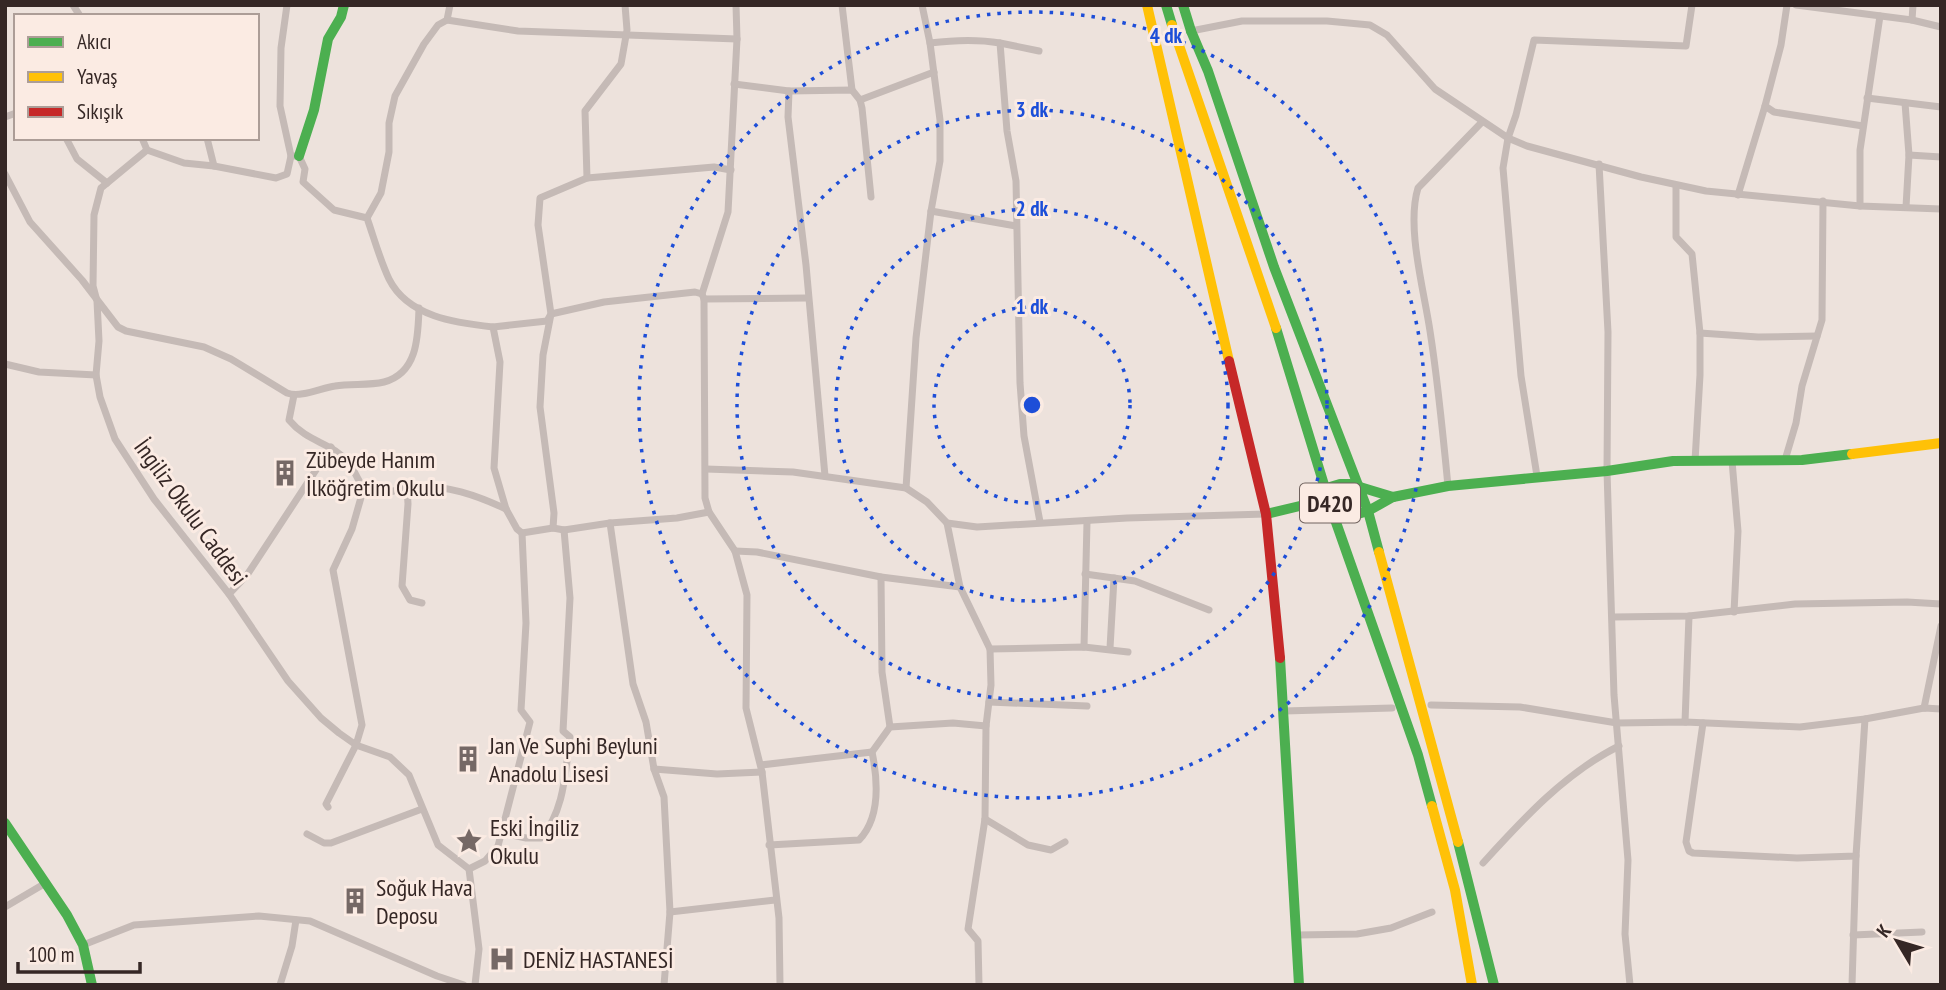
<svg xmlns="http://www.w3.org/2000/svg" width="1946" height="990" viewBox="0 0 1946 990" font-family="'PT Sans Narrow',sans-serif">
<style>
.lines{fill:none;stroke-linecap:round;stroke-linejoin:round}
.street{stroke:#c5bab6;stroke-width:7}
.fast{stroke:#4caf50;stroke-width:10}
.slow{stroke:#ffc107;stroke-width:10}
.jam{stroke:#c62828;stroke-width:10}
.ring{fill:none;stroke:#1d4ed8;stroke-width:3.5;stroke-dasharray:3.5 7}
.labels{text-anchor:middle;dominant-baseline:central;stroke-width:6;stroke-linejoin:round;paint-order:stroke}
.shield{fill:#fbebe3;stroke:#70625e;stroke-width:2}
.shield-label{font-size:23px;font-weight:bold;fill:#352725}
.poi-label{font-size:24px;fill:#352725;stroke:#fbebe3;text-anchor:start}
.street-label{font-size:24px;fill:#352725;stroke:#fbebe3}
.centre{fill:#1d4ed8;stroke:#fbebe3;stroke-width:3.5}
.ring-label{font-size:21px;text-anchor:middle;font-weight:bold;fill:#1d4ed8;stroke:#fbebe3;stroke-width:6;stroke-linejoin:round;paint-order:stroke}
</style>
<rect width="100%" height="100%" fill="#ede2dc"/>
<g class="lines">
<g class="street">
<path d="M73,5L80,16"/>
<path d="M287,5L281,48L280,106L291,156H299L305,169L303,182L334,210L367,218C374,238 380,260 389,279C408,317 456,323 493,327L500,362L494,468L506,509L517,529L522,533L553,528L564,530L610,523L677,518L709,512"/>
<path d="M736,5L737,39L728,212L702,294L704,299L705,498L709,512L735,551L747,595L746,708L762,772L779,918L780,985"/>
<path d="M842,5L852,90"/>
<path d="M1787,5L1781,45L1765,106L1774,112L1863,126"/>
<path d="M1796,5L1912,20L1941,27"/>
<path d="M447,20L518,31L737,39"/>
<path d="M1912,20L1913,5"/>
<path d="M1191,31L1242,21H1327L1370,25L1387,35L1435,89L1508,138L1527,146L1641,177L1706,191L1860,206L1941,209"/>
<path d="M930,43C954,40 977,39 1000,43L1007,131L1016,181L1020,383L1024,436L1040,522"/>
<path d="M1000,43L1039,51"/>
<path d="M734,84L789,91L852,90L860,100L862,108L871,197"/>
<path d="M789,91L788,117L806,265L825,476"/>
<path d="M1867,98L1941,107"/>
<path d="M860,100L934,72"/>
<path d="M1905,103L1909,155L1906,207"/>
<path d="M5,117L16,113"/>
<path d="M66,138L77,159L107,183"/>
<path d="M142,138L147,150"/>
<path d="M207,138L214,166"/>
<path d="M1909,155L1941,157"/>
<path d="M291,156L287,174L276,178L214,166L184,163L147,150L101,188L94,215L93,286L97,301L99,341L96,375L100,397L115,439L154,499L229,594L288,681L321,718L339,733L356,745L390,757L409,775L438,845L469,869L479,949L475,985"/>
<path d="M1599,164L1608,332L1607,471L1614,695L1628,860L1625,934L1630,985"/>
<path d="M5,174L30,222L82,280L118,327L126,331L204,347L231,359L287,393C301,398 321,388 335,386C351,383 368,386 384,382C418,373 418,336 419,308"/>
<path d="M587,178L585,111L621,64L627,30L625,5"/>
<path d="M1676,186V237L1692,254L1700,333V375L1695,461"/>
<path d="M1738,195L1765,106"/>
<path d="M1860,206V150L1880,16"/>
<path d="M931,211L1016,226"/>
<path d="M367,218L381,193L389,152V123L395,96L424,44L438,25L447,20L450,5"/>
<path d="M704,299L807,298"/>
<path d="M493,327L547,321L551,314L604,302L695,292L702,294"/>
<path d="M1700,333L1758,337L1817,336"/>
<path d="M5,364L39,372L96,375"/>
<path d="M294,395L289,420C308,443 332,442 349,463C356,472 360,489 371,493C385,498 400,486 413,486C447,485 476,495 506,509"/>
<path d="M1785,460L1796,423L1802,386L1822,320L1823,201"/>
<path d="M1732,461L1738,531L1734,612"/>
<path d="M706,469L793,472L906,488L927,502L947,523L977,527L1127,518L1266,514"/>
<path d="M1537,476L1521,376L1503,168L1508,138L1516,115L1534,40L1686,46L1692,5"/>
<path d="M1448,486C1443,434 1438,382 1430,331C1424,290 1406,227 1418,188L1482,122"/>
<path d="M407,487L408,504L402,586L410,600L422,603"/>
<path d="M906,488L916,338L931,211L940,161V120L930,43L922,5"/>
<path d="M610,523L633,684L646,722L654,769L664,797L670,912L664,985"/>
<path d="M947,523L960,587L990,649L991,685L986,726L985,819L968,929L978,941L979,985"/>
<path d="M553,528L554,513L540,407L543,355L551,314L538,225L540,198L587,178L714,167L731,170"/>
<path d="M735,551L757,552L881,577L960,587"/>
<path d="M1085,574L1135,581L1209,610"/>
<path d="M881,577L882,672L890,727"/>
<path d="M229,594L247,575L331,447"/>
<path d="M1613,617L1689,616L1795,604L1907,602L1941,604"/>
<path d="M1084,647L1087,522"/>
<path d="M1110,648L1114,578"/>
<path d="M990,649L1084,647L1128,652"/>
<path d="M989,702L1087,706"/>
<path d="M1431,705L1520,707L1617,723L1685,722L1800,727L1865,719L1924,708L1941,709"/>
<path d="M1924,708L1941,626"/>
<path d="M1284,711L1392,708"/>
<path d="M1685,722L1689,616"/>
<path d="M1703,723L1686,842L1689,851L1693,853L1797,858L1856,856L1865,719"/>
<path d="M761,765L872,752"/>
<path d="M654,769L717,774L762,772"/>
<path d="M328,807L326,804L356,745L362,725L333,570L352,529L364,487"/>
<path d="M985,819L1028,845L1051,850L1065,842"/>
<path d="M502,833L526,838H541C565,810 565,772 570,737L563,731L570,598L564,530"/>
<path d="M307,834L324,843H331L422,809"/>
<path d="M769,845L859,840C881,817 878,781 872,752L890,727L953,723L986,726"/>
<path d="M1483,863C1523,819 1565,773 1619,746"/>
<path d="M469,869L485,861L498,846L530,722L521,710L526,623L522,533"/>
<path d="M5,907L44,884"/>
<path d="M670,912L775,900"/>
<path d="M1298,935L1357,934L1391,928L1432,912"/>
<path d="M1853,935L1922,932"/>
<path d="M83,945L134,925L259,916L310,921L437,976L464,985"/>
<path d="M280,985L292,946L296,920"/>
<path d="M1852,985L1856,856"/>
</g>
<g class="fast">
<path d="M1166,5L1172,25"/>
<path d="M1183,5L1191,31"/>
<path d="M1191,31L1208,71L1274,267L1368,511L1379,552"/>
<path d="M299,156L314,110L328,39L341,17L344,5"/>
<path d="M1276,328L1332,511L1418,755L1432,806"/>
<path d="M1304,505L1351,516L1368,511L1393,497L1448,486L1607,471L1673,461L1802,460L1852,454"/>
<path d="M1266,514L1304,505L1330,487L1340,484H1350L1393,497"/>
<path d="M1280,658L1299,985"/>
<path d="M5,823L67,915L83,945L92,985"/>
<path d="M1458,842L1494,985"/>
</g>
<g class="slow">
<path d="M1147,5L1229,361"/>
<path d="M1172,25L1276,328"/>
<path d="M1852,454L1941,443"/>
<path d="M1379,552L1458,842"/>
<path d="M1432,806L1455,890L1472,985"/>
</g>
<path class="jam" d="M1229,361L1266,514L1280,658"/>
</g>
<g class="ring">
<circle cx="1032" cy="405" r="98"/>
<circle cx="1032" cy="405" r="196"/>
<circle cx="1032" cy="405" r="295"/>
<circle cx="1032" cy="405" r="393"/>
</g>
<defs>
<g id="building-bare" transform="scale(2.1)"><path d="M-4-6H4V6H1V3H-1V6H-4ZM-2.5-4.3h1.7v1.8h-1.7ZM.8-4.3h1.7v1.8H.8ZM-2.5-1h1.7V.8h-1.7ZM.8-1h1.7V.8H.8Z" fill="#756865" stroke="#fbebe3" stroke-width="2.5" paint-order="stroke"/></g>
<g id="sight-bare" transform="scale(2.1)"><path d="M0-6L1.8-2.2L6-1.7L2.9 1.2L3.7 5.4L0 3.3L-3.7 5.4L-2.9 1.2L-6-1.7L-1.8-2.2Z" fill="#756865" stroke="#fbebe3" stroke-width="2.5" paint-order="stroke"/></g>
<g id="hospital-bare" transform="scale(2.1)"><path d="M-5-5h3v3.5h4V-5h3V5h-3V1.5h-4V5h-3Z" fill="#756865" stroke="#fbebe3" stroke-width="2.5" paint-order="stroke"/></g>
</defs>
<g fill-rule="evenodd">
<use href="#building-bare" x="285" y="473"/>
<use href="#building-bare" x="468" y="759"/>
<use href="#sight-bare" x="469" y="841"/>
<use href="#building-bare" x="355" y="901"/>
<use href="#hospital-bare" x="502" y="959"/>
</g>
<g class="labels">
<rect class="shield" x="1300" y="483.5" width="60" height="39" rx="5"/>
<g class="shield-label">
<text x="1330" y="503">D420</text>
</g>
<g class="poi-label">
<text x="306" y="459">Zübeyde Hanım<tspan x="306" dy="28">İlköğretim Okulu</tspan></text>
<text x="489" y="745">Jan Ve Suphi Beyluni<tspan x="489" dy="28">Anadolu Lisesi</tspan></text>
<text x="490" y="827">Eski İngiliz<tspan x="490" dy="28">Okulu</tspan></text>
<text x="376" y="887">Soğuk Hava<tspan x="376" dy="28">Deposu</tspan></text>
<text x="523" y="959">DENİZ HASTANESİ</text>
</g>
<g class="street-label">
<text transform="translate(191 512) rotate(54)">İngiliz Okulu Caddesi</text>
</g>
</g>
<circle cx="1032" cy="405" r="10" class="centre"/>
<g class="ring-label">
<text x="1166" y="43">4 dk</text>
<text x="1032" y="117">3 dk</text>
<text x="1032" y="216">2 dk</text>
<text x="1032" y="314">1 dk</text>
</g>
<rect width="1946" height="990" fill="none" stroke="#352725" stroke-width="14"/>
<rect x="14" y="14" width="245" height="126" fill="#fbebe3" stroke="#ac9d97" stroke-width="2"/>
<rect x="28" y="37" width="35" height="10" fill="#4caf50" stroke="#ac9d97" stroke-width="2"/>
<text x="77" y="49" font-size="21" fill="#352725">Akıcı</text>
<rect x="28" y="72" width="35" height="10" fill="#ffc107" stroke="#ac9d97" stroke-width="2"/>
<text x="77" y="84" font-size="21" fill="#352725">Yavaş</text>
<rect x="28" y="107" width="35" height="10" fill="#c62828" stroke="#ac9d97" stroke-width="2"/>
<text x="77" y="119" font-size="21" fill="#352725">Sıkışık</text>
<g transform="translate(1897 941) rotate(308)" stroke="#fbebe3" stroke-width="5" paint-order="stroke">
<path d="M0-5L12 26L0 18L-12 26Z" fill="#352725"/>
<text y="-10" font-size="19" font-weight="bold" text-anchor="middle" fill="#352725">K</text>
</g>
<path d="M18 962v10h122v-10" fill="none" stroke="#352725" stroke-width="3.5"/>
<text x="28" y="962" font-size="21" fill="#352725" stroke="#fbebe3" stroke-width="5" paint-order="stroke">100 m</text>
</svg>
